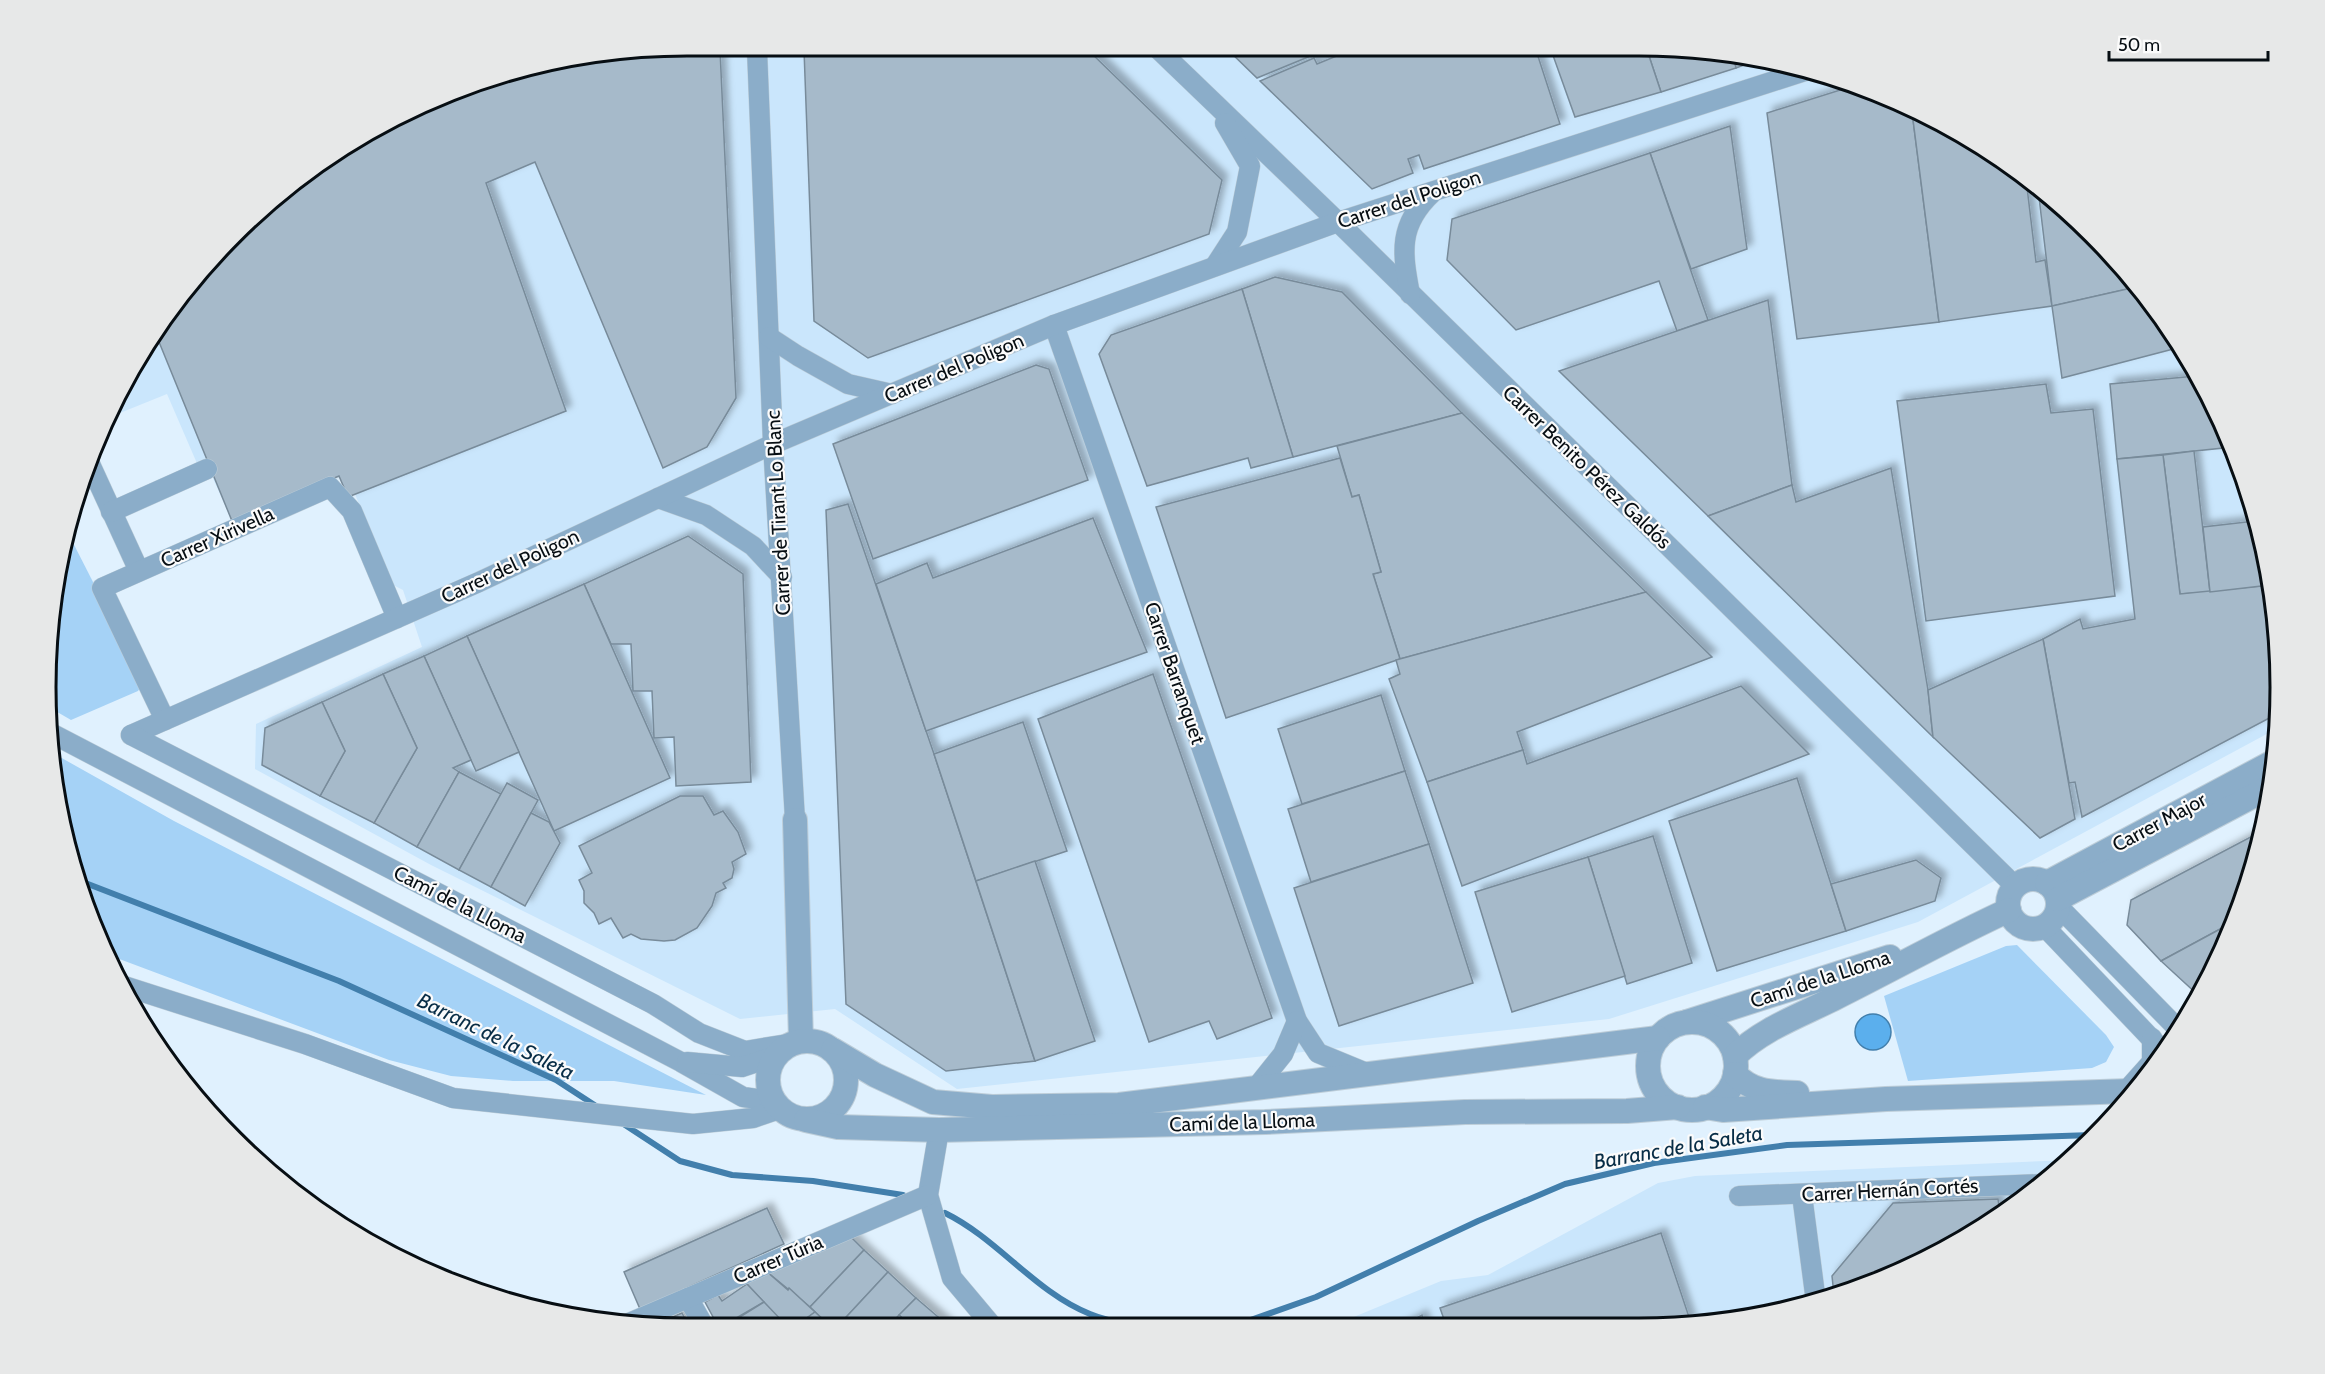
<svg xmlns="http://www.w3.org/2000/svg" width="2325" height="1374" viewBox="0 0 2325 1374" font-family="Cabin,sans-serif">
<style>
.built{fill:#cae6fc}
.green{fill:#a5d2f6}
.water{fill:#5bafed;stroke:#427fac;stroke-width:1.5}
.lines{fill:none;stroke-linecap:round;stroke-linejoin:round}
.stream{stroke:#427fac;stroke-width:6}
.building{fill:#a6baca;stroke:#788b9a;stroke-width:1.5;filter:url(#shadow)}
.minor-casing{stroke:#bdcdd8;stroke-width:21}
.tertiary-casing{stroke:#bdcdd8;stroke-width:26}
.minor{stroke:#8badc9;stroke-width:20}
.tertiary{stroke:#8badc9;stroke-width:24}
.labels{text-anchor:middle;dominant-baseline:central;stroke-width:4.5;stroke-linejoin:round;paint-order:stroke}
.street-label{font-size:20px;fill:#070e13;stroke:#fbfbfb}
.water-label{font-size:21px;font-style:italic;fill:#082d46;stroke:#fbfbfb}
.rim{fill:none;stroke:#070e13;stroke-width:3}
</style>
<defs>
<filter id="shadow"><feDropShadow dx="5.5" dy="-5.5" stdDeviation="3" flood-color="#0004"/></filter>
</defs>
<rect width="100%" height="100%" fill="#e0f1fe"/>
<g class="built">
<path d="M1680,46L1845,79L1995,153L2092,233L2172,331L2231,442L2268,562L2280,687L2276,729L1918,922L1609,1019L957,1089L835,1009L740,1019L431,865L255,769L256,724L422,647L403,590L391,584L355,494L348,497L339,476L232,521L207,465L199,468L167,394L110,417L153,330L403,111L481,79L603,51Z"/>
<path d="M2070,1160L2062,1169L1959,1243L1804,1307L1680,1328H1327L1441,1281L1488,1275L1658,1183L1695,1176Z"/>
</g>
<g class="green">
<path d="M67,531L144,682L138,691L71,720L47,706C41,647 54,588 67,531Z"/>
<path d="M51,752L174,821L706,1095L614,1081H513L451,1076L389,1060L106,954L79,894L57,812Z"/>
<path d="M2017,945L2106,1035L2114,1047L2106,1062L2092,1068L1908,1081L1884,996L2006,946Z"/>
</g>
<circle class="water" cx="1873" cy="1032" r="18"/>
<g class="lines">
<g class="stream">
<path d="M75,879L339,981L556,1080L596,1106"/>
<path d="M622,1123L680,1161L732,1175L813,1181L903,1195"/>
<path d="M945,1213C998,1239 1035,1292 1090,1314C1114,1324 1145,1326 1172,1328"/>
<path d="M1228,1328L1316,1297L1478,1221L1565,1184L1654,1163L1787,1145L2092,1135"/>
</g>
</g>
<g class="building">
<path d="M1680,46L1734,57L1736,68L1661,92L1646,47Z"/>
<path d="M1535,47L1560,124L1424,169L1419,155L1408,159L1413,173L1372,189L1260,81L1314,58L1317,64L1356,48Z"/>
<path d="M1550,47H1646L1661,92L1575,117Z"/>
<path d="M1226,48H1330L1257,78Z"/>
<path d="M1087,49L1222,180L1209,234L868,358L814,321L804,50Z"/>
<path d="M720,50L736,398L707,447L663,468L535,162L486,183L566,411L348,497L339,476L232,521L157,337L148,341L153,330L233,233L296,177L403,111L481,79L603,51Z"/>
<path d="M1734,57L1755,61L1736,68Z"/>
<path d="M1856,85L1912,112L1939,322L1797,339L1767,113Z"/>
<path d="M1912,112L1995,153L2026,179L2036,262L2045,260L2052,306L1939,322Z"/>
<path d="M1730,126L1747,249L1691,269L1650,153Z"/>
<path d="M1650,153L1708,320L1677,331L1659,281L1516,330L1447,260L1452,219Z"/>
<path d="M2038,189L2092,233L2136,287L2052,306Z"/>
<path d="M1275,277L1342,292L1462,413L1293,457L1242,289Z"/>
<path d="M2136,287L2172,331L2181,347L2062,378L2052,306Z"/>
<path d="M1242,289L1293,457L1251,468L1248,458L1147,486L1099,354L1111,335Z"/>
<path d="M1768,300L1792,485L1708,516L1559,371Z"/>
<path d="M1036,365L1049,369L1088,480L873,559L833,444Z"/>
<path d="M2196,376L2233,447L2117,459L2110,384Z"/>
<path d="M2046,384L2051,413L2093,409L2115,596L1926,621L1897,401Z"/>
<path d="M1462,413L1646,592L1400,659L1373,574L1381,572L1359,495L1352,497L1337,446Z"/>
<path d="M2194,451L2210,592L2180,594L2163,455Z"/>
<path d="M2163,455L2180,594L2270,585L2280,687L2277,714L2082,817L2075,782L2069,783L2043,639L2080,619L2083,629L2135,619L2117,459Z"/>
<path d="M1340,458L1352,497L1359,495L1381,572L1373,574L1400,659L1226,718L1156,507Z"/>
<path d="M1891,468L1928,690L1933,737L1708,516L1792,485L1796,502Z"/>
<path d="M848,504L934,754L1035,1061L946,1071L846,1004L826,510Z"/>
<path d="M1093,518L1147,652L926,731L876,584L927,563L933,578Z"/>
<path d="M2255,521L2268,562L2270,585L2210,592L2203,527Z"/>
<path d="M688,536L743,574L751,782L676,786L674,737L654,738L652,691H633L631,644H611L584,584Z"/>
<path d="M584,584L670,778L554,831L467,636Z"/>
<path d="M1646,592L1712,657L1517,732L1523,750L1427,782L1389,679L1400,674L1396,660Z"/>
<path d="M467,636L519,752L476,771L424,656Z"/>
<path d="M2043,639L2075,819L2040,838L1933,737L1928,690Z"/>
<path d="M424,656L471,760L453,768L459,772L417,847L374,823L417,748L383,674Z"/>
<path d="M383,674L417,748L374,823L320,796L345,751L322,702Z"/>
<path d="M1153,674L1272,1018L1217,1039L1209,1021L1149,1042L1038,719Z"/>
<path d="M1741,686L1809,754L1462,886L1427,782L1523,750L1527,764Z"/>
<path d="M1381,695L1405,771L1302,804L1278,729Z"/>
<path d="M322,702L345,751L320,796L262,765L265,728Z"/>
<path d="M1023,722L1067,851L976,881L934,754Z"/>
<path d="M1405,771L1429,844L1311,882L1288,809Z"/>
<path d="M459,772L501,794L459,870L417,847Z"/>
<path d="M1797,778L1846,931L1717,971L1669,821Z"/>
<path d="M507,783L538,800L491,887L459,870Z"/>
<path d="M680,796H703L714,815L723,811L738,832L746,854L732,862L734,869L732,878L723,883L726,888L716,893L712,906L697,928L675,940L664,941L641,939L631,934L623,938L611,918L599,924L594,913L584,903V891L579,880L592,873L579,846Z"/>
<path d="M531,813L549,822L560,843L525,906L491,887Z"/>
<path d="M2262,831L2235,921L2161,961L2127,925L2131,900Z"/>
<path d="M1653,836L1692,963L1627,984L1588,857Z"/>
<path d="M1429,844L1473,983L1339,1026L1294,888Z"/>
<path d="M1588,857L1625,976L1512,1012L1475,892Z"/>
<path d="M1916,860L1941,878L1935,901L1846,931L1831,884Z"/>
<path d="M1035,861L1095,1041L1035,1061L976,881Z"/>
<path d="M2235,921L2198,995L2161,961Z"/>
<path d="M1998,1199L2000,1214L1959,1243L1834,1295L1832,1276L1893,1203Z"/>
<path d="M767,1208L784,1244L640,1309L624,1272Z"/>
<path d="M1661,1233L1691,1323L1676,1328H1447L1440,1308Z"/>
<path d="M851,1237L864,1250L810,1307L766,1271Z"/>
<path d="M864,1250L888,1272L836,1328H832L810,1307Z"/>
<path d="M766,1271L788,1290L789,1288L815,1312L793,1328H788L745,1282Z"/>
<path d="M888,1272L916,1298L887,1328H836Z"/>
<path d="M747,1284L764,1302L719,1328L705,1302L718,1295L722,1301Z"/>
<path d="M916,1298L951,1328H913L899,1315Z"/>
<path d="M764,1302L786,1325L781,1328H722Z"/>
<path d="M815,1312L832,1328H793Z"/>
<path d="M682,1313L690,1328H647Z"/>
<path d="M899,1315L913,1328H887Z"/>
<path d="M1422,1315L1426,1328H1398Z"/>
</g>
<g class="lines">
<g class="minor-casing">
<g id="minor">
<path d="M1157,48L1338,222L2015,886"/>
<path d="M757,50L773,444L795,820"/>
<path d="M1215,266L1237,232L1250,166L1225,123"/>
<path d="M1410,294C1402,252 1398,225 1432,193"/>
<path d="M1054,325L1297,1021L1318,1053L1369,1074"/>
<path d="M769,337L798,356L848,384L892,394"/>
<path d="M89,462L139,571"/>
<path d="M658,498L706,515L753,546L782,577"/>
<path d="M111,512L207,469"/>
<path d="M165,720L102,588L330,487L352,511L397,618"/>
<path d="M49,732L681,1062L743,1097L773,1101"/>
<path d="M131,735L479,582L773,444L1054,325L1338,222L1805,71"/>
<path d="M131,735L653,1004L699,1033L745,1051L794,1043"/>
<path d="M2058,906L2179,1030"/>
<path d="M2044,926L2164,1052"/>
<path d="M121,985L305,1044L453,1098L693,1124L753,1118L779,1109"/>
<path d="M687,1062L742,1067L775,1056"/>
<path d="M1255,1089L1283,1054L1297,1021"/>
<path d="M2126,1091L2152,1062V1038"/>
<path d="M939,1130L928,1195L952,1278L994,1328"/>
<path d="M1802,1195L1816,1302"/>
<path d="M1739,1196L2042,1184"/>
<path d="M688,1298L705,1328"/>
<path d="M627,1324L928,1195"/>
</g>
</g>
<g class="tertiary-casing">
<g id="tertiary">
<path d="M795,820L801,1041"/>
<circle cx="2033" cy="904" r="25"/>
<path d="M2047,883L2273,762"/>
<path d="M2058,899L2270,787"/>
<path d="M1687,1022L1890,957"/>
<circle cx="1692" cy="1066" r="44"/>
<circle cx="807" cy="1080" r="39"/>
<path d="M833,1050L875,1075L933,1102L992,1107L1119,1105L1658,1038"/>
<path d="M1735,1056C1761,1029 1804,1014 1837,997C1895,968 1950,937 2009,910"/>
<path d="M1735,1074C1753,1093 1772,1092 1797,1093"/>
<path d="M1705,1107L1723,1110L1886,1099L2130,1091"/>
<path d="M806,1120L838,1127L939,1130L1265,1122L1465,1112L1627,1111L1678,1107"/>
</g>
</g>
<use href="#minor" class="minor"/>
<use href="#tertiary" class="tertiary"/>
</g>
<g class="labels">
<g class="street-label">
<text transform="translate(1409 199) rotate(-18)">Carrer del Poligon</text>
<text transform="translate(954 368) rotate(-23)">Carrer del Poligon</text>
<text transform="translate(1587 467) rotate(44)">Carrer Benito Pérez Galdós</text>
<text transform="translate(778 513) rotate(-93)">Carrer de Tirant Lo Blanc</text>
<text transform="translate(217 537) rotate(-24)">Carrer Xirivella</text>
<text transform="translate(510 566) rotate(-25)">Carrer del Poligon</text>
<text transform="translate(1175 673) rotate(71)">Carrer Barranquet</text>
<text transform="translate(2159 822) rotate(-28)">Carrer Major</text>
<text transform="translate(460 904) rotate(27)">Camí de la Lloma</text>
<text transform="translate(1820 979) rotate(-18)">Camí de la Lloma</text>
<text transform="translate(1242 1122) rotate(-2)">Camí de la Lloma</text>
<text transform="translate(1890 1190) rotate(-3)">Carrer Hernán Cortés</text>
<text transform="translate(778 1259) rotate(-23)">Carrer Túria</text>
</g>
<g class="water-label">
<text transform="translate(496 1036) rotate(26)">Barranc de la Saleta</text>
<text transform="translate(1678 1147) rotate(-10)">Barranc de la Saleta</text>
</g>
</g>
<path d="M0 0H2325V1374H0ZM687 56H1639A631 631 0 0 1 2270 687V687A631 631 0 0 1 1639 1318H687A631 631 0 0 1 56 687V687A631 631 0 0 1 687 56Z" fill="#e7e8e8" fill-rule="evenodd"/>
<path class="rim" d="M687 56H1639A631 631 0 0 1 2270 687V687A631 631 0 0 1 1639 1318H687A631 631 0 0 1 56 687V687A631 631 0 0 1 687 56Z"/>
<path d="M2109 51v9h159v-9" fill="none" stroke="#070e13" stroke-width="3"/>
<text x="2118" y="51" font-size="18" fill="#070e13" stroke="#fbfbfb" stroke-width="4.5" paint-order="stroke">50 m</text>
</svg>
